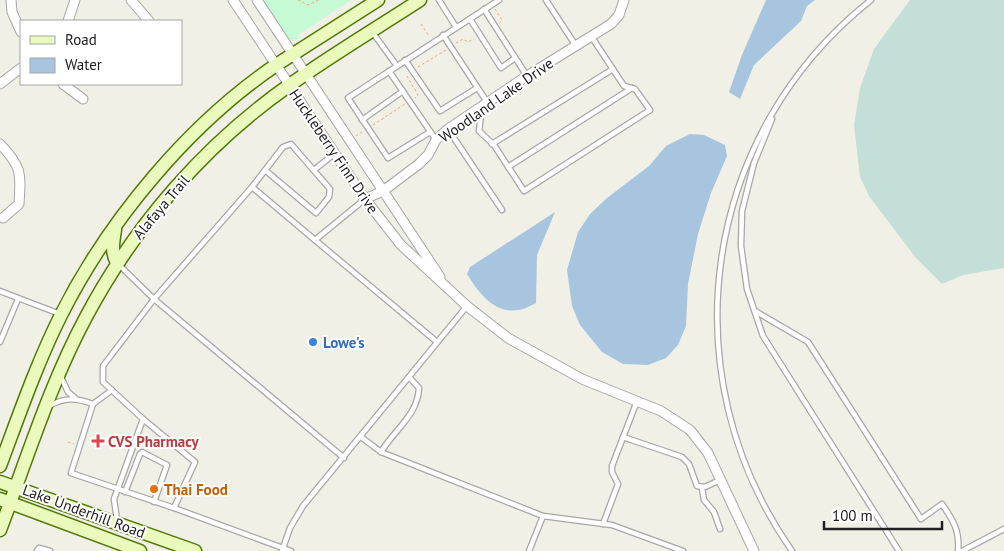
<svg xmlns="http://www.w3.org/2000/svg" width="1004" height="551" viewBox="0 0 1004 551" font-family="'PT Sans',sans-serif">
<style>
.wetland{fill:#c4dfd8}
.park{fill:#c5fad5}
.water{fill:#a7c5de}
.lines{fill:none;stroke-linecap:round;stroke-linejoin:round}
.lane-casing{stroke:#a7a7a7;stroke-width:7}
.street-casing{stroke:#a7a7a7;stroke-width:11}
.secondary-casing{stroke:#527905;stroke-width:15}
.path{stroke:#fa9c6f;stroke-width:1;stroke-dasharray:2.5 2.5;stroke-linecap:butt}
.lane{stroke:#fff;stroke-width:4.5}
.street{stroke:#fff;stroke-width:9}
.secondary{stroke:#e9fabc;stroke-width:12}
.shop-dot{fill:#3f7fe0;stroke:#fff;stroke-width:2}
.health-dot{fill:#e0444e;stroke:#fff;stroke-width:2}
.food-dot{fill:#e8710a;stroke:#fff;stroke-width:2}
.labels{text-anchor:middle;dominant-baseline:central;stroke-width:4;stroke-linejoin:round;paint-order:stroke}
.street-label{font-size:15px;fill:#202020;stroke:#fff}
.shop-label{font-size:15px;font-weight:bold;fill:#366cbe;stroke:#fff;text-anchor:start}
.health-label{font-size:15px;font-weight:bold;fill:#be3a42;stroke:#fff;text-anchor:start}
.food-label{font-size:15px;font-weight:bold;fill:#c56008;stroke:#fff;text-anchor:start}
</style>
<rect width="100%" height="100%" fill="#f1f0e7"/>
<path class="wetland" d="M910,0H1004V268L963,275L942,284L916,258L869,196L860,177L854,125L860,88L874,49Z"/>
<path class="park" d="M260,0H351L298,35L299,39L291,40L280,32Z"/>
<g class="water">
<path d="M766,0H815L807,6L801,21L754,65L740,99L729,92L742,55Z"/>
<path d="M690,134L704,135L725,145L727,156L711,193L698,234L688,284L686,326L678,345L666,358L648,365L623,364L602,352L580,325L572,306L567,270L578,232L590,214L607,198L649,166L666,146Z"/>
<path d="M555,212L537,255L536,303C504,322 484,302 467,274L470,267Z"/>
</g>
<g class="lines">
<g class="lane-casing">
<g id="lane">
<path d="M439,0L456,27"/>
<path d="M546,0L576,46"/>
<path d="M484,9L527,76"/>
<path d="M470,19L501,68L515,58"/>
<path d="M373,33L397,66"/>
<path d="M443,35L487,102"/>
<path d="M405,60L440,111L477,88"/>
<path d="M389,71L436,140"/>
<path d="M482,107L479,131L494,145L524,191L650,110L635,89L624,86L591,36"/>
<path d="M772,119L754,163L742,211L741,246L747,289L763,336L899,551"/>
<path d="M362,120L403,91"/>
<path d="M448,129L502,210"/>
<path d="M430,132L388,158L348,98L499,0"/>
<path d="M492,144L613,69"/>
<path d="M508,167L632,88"/>
<path d="M314,170L334,154"/>
<path d="M252,187L283,147L291,144L330,189L329,197L316,213L265,170"/>
<path d="M315,240L437,342"/>
<path d="M118,264L154,299L344,458"/>
<path d="M0,291L60,314"/>
<path d="M755,311L808,342L921,519L942,504C953,520 960,531 958,551"/>
<path d="M0,342L18,299"/>
<path d="M61,377L68,392L75,398"/>
<path d="M93,404L71,473L174,508"/>
<path d="M49,406C65,397 76,398 93,404L112,390"/>
<path d="M361,437L381,452L543,516L612,525L683,551"/>
<path d="M623,437L682,457L689,464L697,486L705,487L720,480"/>
<path d="M381,452C394,430 418,415 419,388L409,377"/>
<path d="M702,488L704,500L714,512L720,529"/>
<path d="M125,492L140,454L142,452L167,465L154,502"/>
<path d="M117,520L114,499L143,419"/>
<path d="M603,524L618,484L612,472V466L637,401"/>
<path d="M37,551L39,548L50,551"/>
<path d="M282,551L290,528L303,506L467,306"/>
<path d="M291,551L174,508L195,462L143,419L103,382V366L154,299L252,187L315,240L365,199"/>
<path d="M529,551L543,516"/>
<path d="M792,551C668,374 701,135 871,0"/>
<path d="M962,551L1004,529"/>
</g>
</g>
<g class="street-casing">
<g id="street">
<path d="M11,0L12,12L21,32"/>
<path d="M131,0L149,21"/>
<path d="M233,0L365,199L401,245L467,306L508,338L582,379L661,411L690,430L708,453L754,551"/>
<path d="M257,0L440,277"/>
<path d="M68,21L75,0"/>
<path d="M0,84L21,68"/>
<path d="M63,84L83,99"/>
<path d="M0,144C22,167 21,173 19,204L3,218"/>
<path d="M365,199L383,191L419,164L428,155L436,140L448,129L527,76L611,24L619,15L624,0"/>
</g>
</g>
<g class="secondary-casing">
<g id="secondary">
<path d="M115,230C113,242 111,252 117,263"/>
<path d="M0,466C19,415 37,363 61,315C109,220 188,125 276,65C310,43 344,22 378,0"/>
<path d="M0,482L195,551"/>
<path d="M0,499L140,551"/>
<path d="M0,530C27,459 50,384 86,317C135,225 205,144 291,84C333,54 377,28 420,0"/>
</g>
</g>
<g class="path">
<path d="M298,0L308,5L319,0"/>
<path d="M495,9L502,20L500,22"/>
<path d="M421,24L429,36"/>
<path d="M456,43L463,39L468,42L474,39"/>
<path d="M418,67L446,50"/>
<path d="M407,76L418,95L415,98"/>
<path d="M373,125L405,104"/>
<path d="M356,136L363,131"/>
<path d="M68,442L74,444"/>
</g>
<use href="#lane" class="lane"/>
<use href="#street" class="street"/>
<use href="#secondary" class="secondary"/>
</g>
<circle class="shop-dot" cx="313" cy="342" r="5"/>
<path class="health-dot" d="M95.5 433.5h5v5h5v5h-5v5h-5v-5h-5v-5h5z"/>
<circle class="food-dot" cx="154" cy="489" r="5"/>
<g class="labels">
<g class="street-label">
<text transform="translate(496 100) rotate(-35)">Woodland Lake Drive</text>
<text transform="translate(334 151) rotate(56)">Huckleberry Finn Drive</text>
<text transform="translate(161 207) rotate(-50)">Alafaya Trail</text>
<text transform="translate(84 511) rotate(20)">Lake Underhill Road</text>
</g>
<g class="shop-label">
<text x="323" y="342">Lowe's</text>
</g>
<g class="health-label">
<text x="108" y="441">CVS Pharmacy</text>
</g>
<g class="food-label">
<text x="164" y="489">Thai Food</text>
</g>
</g>
<rect x="20" y="20" width="162" height="65" fill="#ffffff" stroke="#a6a6a6"/>
<rect x="30" y="36" width="25" height="8" fill="#e9fabc" stroke="#a6a6a6"/>
<text x="65" y="45" font-size="15" fill="#202020">Road</text>
<rect x="30" y="58" width="25" height="15" fill="#a7c5de" stroke="#a6a6a6"/>
<text x="65" y="70" font-size="15" fill="#202020">Water</text>
<path d="M824 521v8h118v-8" fill="none" stroke="#202020" stroke-width="2.5"/>
<text x="832" y="521" font-size="15" fill="#202020" stroke="#ffffff" stroke-width="4" paint-order="stroke">100 m</text>
</svg>
